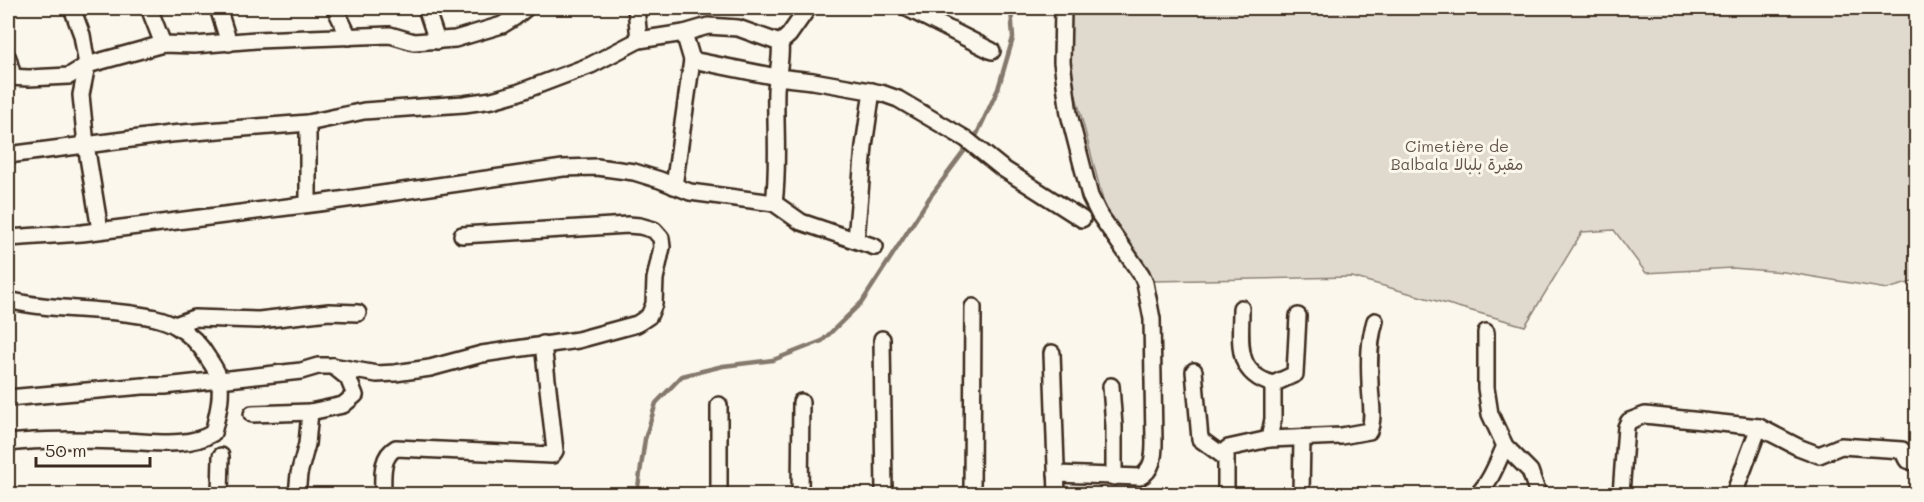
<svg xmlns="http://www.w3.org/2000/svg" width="1924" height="502" viewBox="0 0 1924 502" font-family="Mali,'Playpen Sans Arabic',sans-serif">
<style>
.green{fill:#dfd9ce;stroke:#8d8276;stroke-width:1.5}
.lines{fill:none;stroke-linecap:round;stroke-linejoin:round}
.stream{stroke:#85796d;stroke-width:4.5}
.minor-casing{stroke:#3b2a1e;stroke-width:20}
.minor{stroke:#fbf7ec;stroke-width:15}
.labels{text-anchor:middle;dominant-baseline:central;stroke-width:6;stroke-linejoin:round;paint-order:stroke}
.park-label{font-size:16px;fill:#64564a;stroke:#fbf7ec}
</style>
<rect width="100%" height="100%" fill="#fbf7ec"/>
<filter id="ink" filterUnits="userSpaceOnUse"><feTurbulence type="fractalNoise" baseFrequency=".0167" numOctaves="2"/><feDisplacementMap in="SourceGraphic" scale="12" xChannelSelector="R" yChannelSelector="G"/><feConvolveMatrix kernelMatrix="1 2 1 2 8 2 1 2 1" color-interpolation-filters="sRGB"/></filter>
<g filter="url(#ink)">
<path class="green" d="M1068,8H1916V281L1887,289L1784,272L1732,268L1646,273L1614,230L1582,232L1525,326L1352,277L1154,281L1115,247L1069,69Z"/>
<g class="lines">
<path class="stream" d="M637,494L645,439L656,403L682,376L723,366L773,360L822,341L862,302L930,197L977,134L998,89L1013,38L1011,8"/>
<g class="minor-casing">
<g id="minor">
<path d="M72,8L82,35L87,65L81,95L86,145L100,230"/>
<path d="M149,8L163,44"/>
<path d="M218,8L229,43"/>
<path d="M335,8L349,37"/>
<path d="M426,8L437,41"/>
<path d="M907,8L992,51"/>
<path d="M639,40L684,33L708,26L738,28L780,43C782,58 777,74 776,90C775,128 779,166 774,203"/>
<path d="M780,43L789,35L808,8"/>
<path d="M8,58L13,77"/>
<path d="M692,60L777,77L813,81L881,93L898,99L966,139L1002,168L1082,219"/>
<path d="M8,77L29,78L69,76L87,65L163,44L194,45L256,40L390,35L414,42L455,39L502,25L515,17L526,8"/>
<path d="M308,123V204"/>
<path d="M8,155L170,134L308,123L364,111L464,104L492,100L517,93L591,65L639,40L636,8"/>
<path d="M674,186L692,60L684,33"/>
<path d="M8,238L82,233L319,203L563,168L597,167L634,172L660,180L690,192L774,203L801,222L875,247"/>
<path d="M856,240L864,146L872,91"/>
<path d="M8,300C48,310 91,308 132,314C147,316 163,318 176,326C190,334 200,344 208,358C212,364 217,371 219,378C223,396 217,416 213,433C187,449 149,441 118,441C82,440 44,439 8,443"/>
<path d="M1241,308C1241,342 1234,373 1273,384V419L1269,439"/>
<path d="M175,325L194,318L259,320L329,312L358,313"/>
<path d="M1486,332V388L1490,414L1505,446L1530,471L1538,494"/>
<path d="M882,339L884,494"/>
<path d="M1052,353L1057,494"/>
<path d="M1194,371L1200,439L1226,458"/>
<path d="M1273,384L1295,374L1298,316"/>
<path d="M1111,386L1114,426V477"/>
<path d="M8,398L143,386H165L301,371L318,366H332L377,374L395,373L430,368L482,354L578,340L637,324L649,316L654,304L655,279L662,247L661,238L654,230L640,226L628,225L462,235"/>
<path d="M252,414L310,412"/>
<path d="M1056,474L1140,477C1153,470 1154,456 1154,442L1152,319L1145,283L1141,274L1099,214L1090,196L1069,114L1062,62L1063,8"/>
<path d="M220,494L221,456"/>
<path d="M297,494L299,474L307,444L310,412L343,405L355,395L348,378L333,366"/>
<path d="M383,494C383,478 380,457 396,448L552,455L555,451L543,344"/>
<path d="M719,494V405"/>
<path d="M800,494L801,402"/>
<path d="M972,494L973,307"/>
<path d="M1226,494V450L1228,448L1269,439L1341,436L1369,431C1375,417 1370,398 1370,383C1369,361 1369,341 1375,321"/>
<path d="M1301,494L1302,438"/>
<path d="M1478,494C1491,481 1497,463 1505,446"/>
<path d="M1621,494L1626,427L1629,421L1645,415L1759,427L1798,447L1819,455L1841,446L1902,450L1907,460L1916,463"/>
<path d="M1734,494L1759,427"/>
</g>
</g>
<use href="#minor" class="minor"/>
</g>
</g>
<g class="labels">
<g class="park-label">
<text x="1457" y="145">Cimetière de<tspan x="1457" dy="18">Balbala مقبرة بلبالا</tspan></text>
</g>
</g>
<rect width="1924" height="502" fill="none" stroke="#fbf7ec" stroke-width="30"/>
<rect x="15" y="15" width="1894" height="472" fill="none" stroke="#3b2a1e" stroke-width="2" filter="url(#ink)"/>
<path d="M36 457v9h114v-9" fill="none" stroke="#3b2a1e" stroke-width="3"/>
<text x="45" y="457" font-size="18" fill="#3b2a1e" stroke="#fbf7ec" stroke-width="4.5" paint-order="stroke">50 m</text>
</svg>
